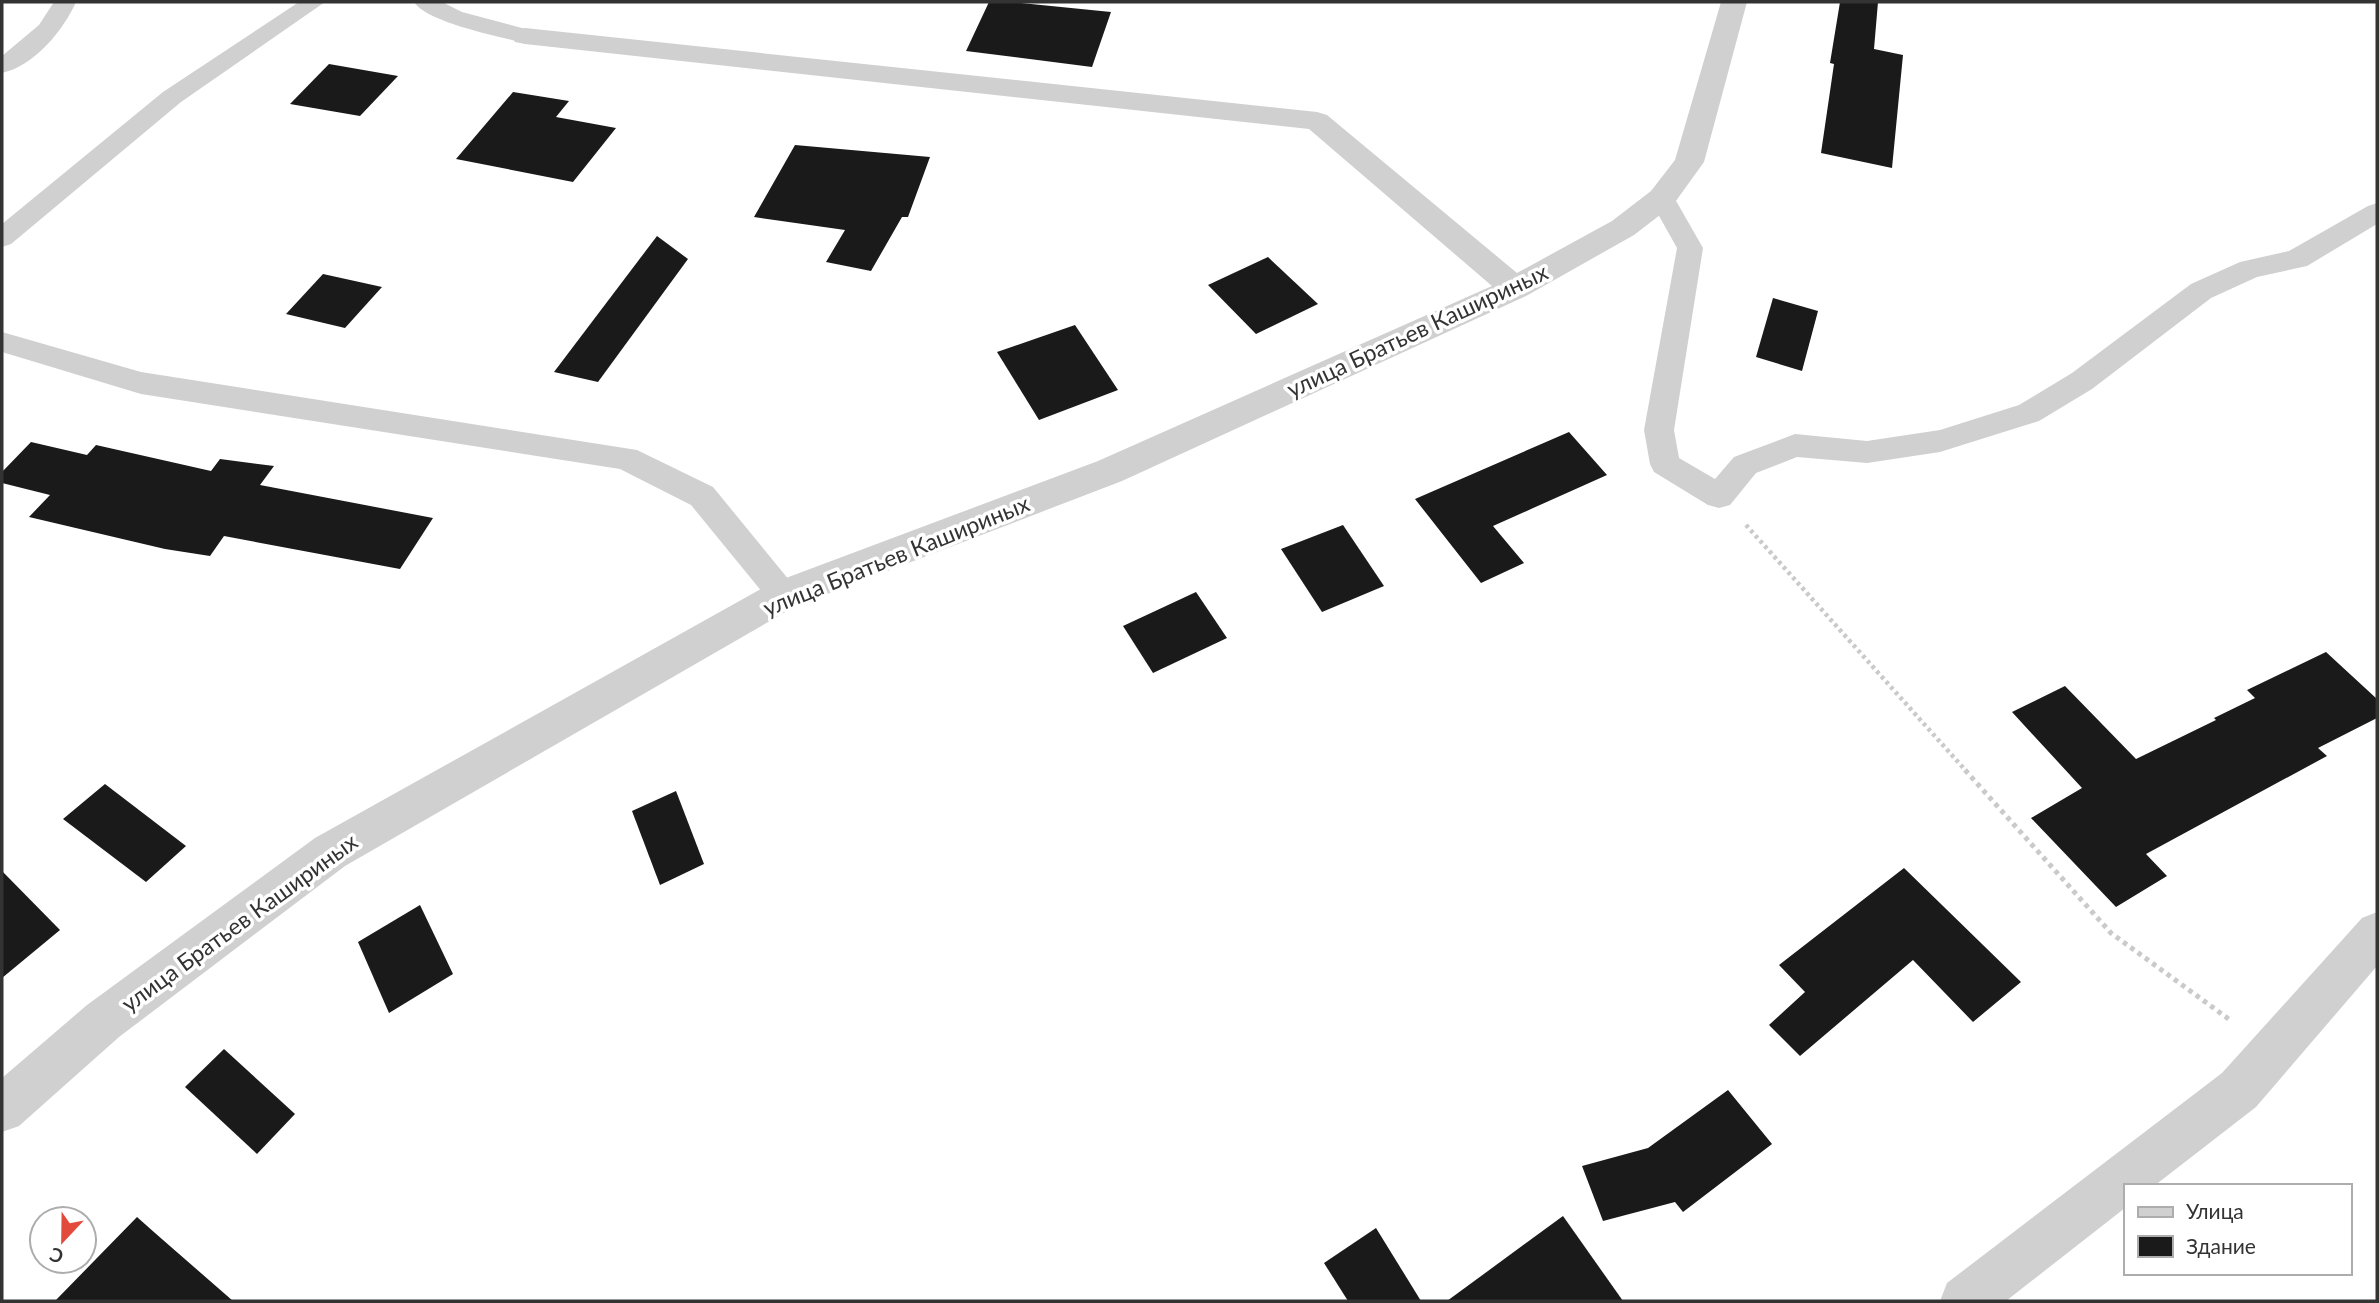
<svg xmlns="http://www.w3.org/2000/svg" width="2379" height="1303" viewBox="0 0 2379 1303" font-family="Lato,sans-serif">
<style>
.building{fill:#1a1a1a}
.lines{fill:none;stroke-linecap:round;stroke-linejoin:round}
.path-far1{stroke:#cacaca;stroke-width:4.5;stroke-dasharray:3.5 3.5;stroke-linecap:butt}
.path{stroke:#cacaca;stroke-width:5;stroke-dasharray:4.5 4.5;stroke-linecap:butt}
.service{fill:#d0d0d0;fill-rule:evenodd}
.minor{fill:#d0d0d0;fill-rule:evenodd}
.labels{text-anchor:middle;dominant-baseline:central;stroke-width:7;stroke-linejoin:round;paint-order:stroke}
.street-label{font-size:23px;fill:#333;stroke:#fff}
</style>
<rect width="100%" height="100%" fill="#fff"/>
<g class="building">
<path d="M989,2H1011L1111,12L1092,67L966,51Z"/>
<path d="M1840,2H1878L1874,49L1903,55L1892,168L1821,153L1834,64L1830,63Z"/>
<path d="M329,64L398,76L360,116L290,104Z"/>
<path d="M513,92L569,101L556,117L616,128L573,182L456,159Z"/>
<path d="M795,145L930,157L908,217H902L871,271L826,262L845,230L754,217Z"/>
<path d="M657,236L688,259L598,382L554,372Z"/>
<path d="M1268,257L1318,304L1256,334L1208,285Z"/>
<path d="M323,274L382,287L345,328L286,314Z"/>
<path d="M1773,298L1818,311L1802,371L1756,357Z"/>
<path d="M1075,325L1118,390L1039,420L997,352Z"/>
<path d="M1569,432L1607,475L1493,526L1524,563L1481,583L1415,499Z"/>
<path d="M31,442L87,455L96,445L211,471L220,459L274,466L260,485L433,518L400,569L224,536L210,556L165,549L29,517L50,495L2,483V472Z"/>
<path d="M1343,525L1384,586L1322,612L1281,549Z"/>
<path d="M1196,592L1227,638L1153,673L1123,626Z"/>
<path d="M2326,652L2377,699V718L2318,748L2327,756L2146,854L2167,876L2116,907L2031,818L2082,788L2012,712L2065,686L2136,759L2216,720L2214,718L2255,698L2247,690Z"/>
<path d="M105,784L186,846L146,882L63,819Z"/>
<path d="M676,791L704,864L660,885L632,811Z"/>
<path d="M1904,868L2021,982L1973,1022L1913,960L1800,1056L1769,1025L1805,992L1779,965Z"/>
<path d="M2,871L60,930L2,978Z"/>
<path d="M420,905L453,974L389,1013L358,942Z"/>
<path d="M224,1049L295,1114L257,1154L185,1087Z"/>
<path d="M1728,1090L1772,1144L1683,1212L1675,1202L1603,1221L1582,1166L1648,1148Z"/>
<path d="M1563,1216L1623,1301H1447Z"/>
<path d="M137,1217L155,1233L233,1301H55Z"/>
<path d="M1376,1228L1421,1301H1348L1324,1263Z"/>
</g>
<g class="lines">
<path class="path-far1" d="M1746,525L1967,772"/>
<path class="path" d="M1965,770L2111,933L2230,1020"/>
<g class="service">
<path d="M54,2H76C63,31 34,66 2,73V56L39,25Z"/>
<path d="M299,2H325L181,102L11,244L2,247V224L163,92Z"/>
<path d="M414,2H442L462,12L533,31L537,36L533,41L525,43C500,37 426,22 414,2Z"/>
<path d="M1662,189L1671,192L1703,248L1674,430L1679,458L1715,479L1734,457L1795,434L1867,441L1940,430L2019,405L2072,373L2191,284L2240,262L2289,251L2368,206L2377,203V224L2307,266L2257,277L2211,298L2092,389L2039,421L1940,452L1867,463L1797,457L1756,473L1730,505L1719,508L1708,505L1654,472L1650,464L1644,430L1677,248L1649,198L1653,192Z"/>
<path d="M2,332L141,372L637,450L713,487L794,586L799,595L794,604L783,608L772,604L691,505L620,469L141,394L2,352Z"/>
</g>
<g class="minor">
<path d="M1721,2H1747L1704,162L1673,205L1634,235L1526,296L1122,481L796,606L345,866L119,1037L19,1126L2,1132V1078L87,1005L315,838L770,584L1098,461L1492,286L1309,129L525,44L515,42L512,36L515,30L525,28L1317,112L1327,115L1517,273L1612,221L1651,191L1675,160Z"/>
<path d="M2377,912V966L2256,1107L2154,1186H2125V1208L2006,1301H1940L1947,1283L2222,1073L2362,918Z"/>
</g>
</g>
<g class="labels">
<g class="street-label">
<text transform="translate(1417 330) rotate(-25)">улица Братьев Кашириных</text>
<text transform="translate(896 555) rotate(-22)">улица Братьев Кашириных</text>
<text transform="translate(239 922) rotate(-36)">улица Братьев Кашириных</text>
</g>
</g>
<rect width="2379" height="1303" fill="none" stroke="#333333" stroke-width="7"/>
<rect x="2124" y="1184" width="228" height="91" fill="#ffffff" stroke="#adadad" stroke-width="2"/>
<rect x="2138" y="1207" width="35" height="10" fill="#d0d0d0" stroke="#adadad" stroke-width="2"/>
<text x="2186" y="1219" font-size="21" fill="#333333">Улица</text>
<rect x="2138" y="1236" width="35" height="21" fill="#1a1a1a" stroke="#adadad" stroke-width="2"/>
<text x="2186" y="1254" font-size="21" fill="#333333">Здание</text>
<g transform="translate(63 1240) rotate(202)"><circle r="33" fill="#ffffff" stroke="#adadad" stroke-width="2"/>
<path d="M0-5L12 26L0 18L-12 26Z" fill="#e24b3c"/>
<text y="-10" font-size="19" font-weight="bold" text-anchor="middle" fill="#333333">С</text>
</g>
</svg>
